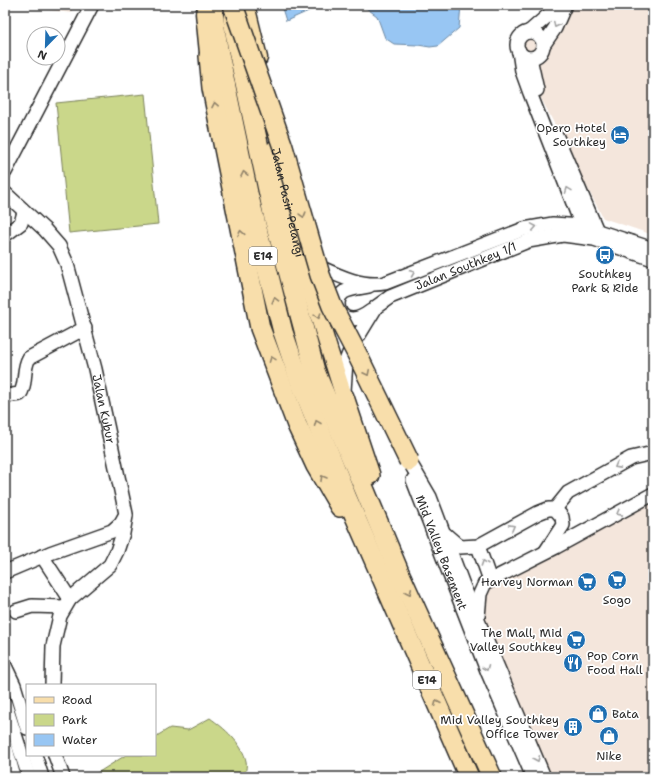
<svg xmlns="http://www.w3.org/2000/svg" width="658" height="782" viewBox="0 0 658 782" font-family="'Shantell Sans',sans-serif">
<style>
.built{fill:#f4e6dc}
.green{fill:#cad78a;stroke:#7a815a}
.water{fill:#98c6f3;stroke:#6c88a3}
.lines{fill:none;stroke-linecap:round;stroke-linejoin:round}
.minor-casing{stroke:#2b2b2b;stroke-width:16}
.major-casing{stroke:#2b2b2b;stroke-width:19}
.highway-casing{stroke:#2b2b2b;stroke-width:22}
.minor{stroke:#fff;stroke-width:13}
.major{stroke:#f8deab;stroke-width:16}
.highway{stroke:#f8deab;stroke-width:19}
.highway-bridge-casing{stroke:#2b2b2b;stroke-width:22;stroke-linecap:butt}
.highway-bridge{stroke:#f8deab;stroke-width:19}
.oneway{stroke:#a0a0a0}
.oneway2{stroke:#92846b}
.labels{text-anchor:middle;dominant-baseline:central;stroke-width:3.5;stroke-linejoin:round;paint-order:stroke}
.shield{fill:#fff;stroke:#6b6b6b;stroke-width:1}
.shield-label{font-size:11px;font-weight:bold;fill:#2b2b2b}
.poi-label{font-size:12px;fill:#2b2b2b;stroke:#fff;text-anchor:end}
.street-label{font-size:12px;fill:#2b2b2b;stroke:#fff}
</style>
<rect width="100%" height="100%" fill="#fff"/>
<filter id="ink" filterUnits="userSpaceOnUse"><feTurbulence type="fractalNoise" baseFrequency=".025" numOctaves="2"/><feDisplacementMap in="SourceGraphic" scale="8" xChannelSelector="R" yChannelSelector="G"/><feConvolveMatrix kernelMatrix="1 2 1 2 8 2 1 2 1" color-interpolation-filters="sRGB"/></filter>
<g filter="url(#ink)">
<g class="built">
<path d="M14,5H74L71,13Z"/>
<path d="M564,5H653V235L603,218L514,46Z"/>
<path d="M653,499V777H548L482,619L490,585Z"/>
</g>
<g class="green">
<path d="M145,94L158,224L69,233L56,103Z"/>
<path d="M210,718C224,728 242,743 246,761C247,765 246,770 245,774L242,777H91L126,755H155V737L170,728L188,730Z"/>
</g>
<g class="water">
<path d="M281,5H322L286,21Z"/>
<path d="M362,5H461L459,28L438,46L430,47L418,45L394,44L385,38L377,16Z"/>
</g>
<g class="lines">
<g class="minor-casing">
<g id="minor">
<circle cx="530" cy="45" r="13"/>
<path d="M529,32L552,12L557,5"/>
<path d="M544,44L555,28L565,5"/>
<path d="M519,51L522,71L530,93L582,226"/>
<path d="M530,58L537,90"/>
<path d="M556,135L597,231"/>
<path d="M5,172L92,5"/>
<path id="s1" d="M5,193L45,230L59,246L67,264L95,369L126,514L121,523L112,531L50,553L5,572"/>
<path d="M5,235L21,223L24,212"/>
<path d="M313,264C335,274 361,288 385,283L524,229L553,224L582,226L653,249"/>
<path d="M369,286C361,288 351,288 344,292C330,301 341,334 371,311"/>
<path id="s2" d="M344,391L346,361L351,348L376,307L390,297L528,241L563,235L594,239L653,259"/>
<path d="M5,396L20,394C27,384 22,370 29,358L85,328"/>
<path d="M409,461L430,497L463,585L544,777"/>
<path id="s3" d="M413,480L488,673L533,777"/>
<path d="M555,509L568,493L631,458L653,453"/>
<path d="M445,534L460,547L478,546L538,513L548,509H555L562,517L563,525L546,551"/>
<path d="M478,546L490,580"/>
<path d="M42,556L70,599"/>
<path d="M16,611L32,606L64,607"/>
<path d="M478,617L480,594L485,583L556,547L653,494"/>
<path d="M5,666L14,685L27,728"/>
<path d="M52,685L53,646L60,616L70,599L110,565L117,551L123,533L126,516"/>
<path d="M5,704L29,777"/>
<path d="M5,745L14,777"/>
<path d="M35,755L42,777"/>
<path d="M55,755L63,777"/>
</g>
</g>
<g class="major-casing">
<g id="major">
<path d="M246,5L259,58"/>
<path d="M204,13L208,53"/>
<path id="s4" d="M275,148L300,257L344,397"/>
</g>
</g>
<g class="highway-casing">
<g id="highway">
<path d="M212,5L218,49L248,193L283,332L298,376L347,498L469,777"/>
<path d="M233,18L237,45L274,218L315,371L399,572L492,777"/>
<path d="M209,56L212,88L260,328L297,425L316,466L340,507"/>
<path d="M344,397L370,475"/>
</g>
</g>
<use href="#minor" class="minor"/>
<use href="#major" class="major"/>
<use href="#highway" class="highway"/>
<g class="highway-bridge-casing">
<path id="highway-bridge" d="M233,5L283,147L320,275L332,306L357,354L409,461"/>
</g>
<use href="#highway-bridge" class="highway-bridge"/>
</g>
<defs><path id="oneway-chevron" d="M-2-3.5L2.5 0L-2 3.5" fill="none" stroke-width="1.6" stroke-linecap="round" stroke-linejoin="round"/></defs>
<g class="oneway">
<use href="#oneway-chevron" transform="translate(556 25) rotate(117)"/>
<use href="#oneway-chevron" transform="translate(568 190) rotate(-111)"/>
<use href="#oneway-chevron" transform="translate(534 227) rotate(-10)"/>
<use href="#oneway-chevron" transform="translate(412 273) rotate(-22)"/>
<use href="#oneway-chevron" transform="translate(617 466) rotate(151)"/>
<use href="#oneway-chevron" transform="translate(619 513) rotate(151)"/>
<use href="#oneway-chevron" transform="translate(512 527) rotate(-29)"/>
<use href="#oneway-chevron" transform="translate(484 563) rotate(-109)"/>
<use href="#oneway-chevron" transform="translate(486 668) rotate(68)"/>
<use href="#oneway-chevron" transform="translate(537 759) rotate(67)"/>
</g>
<g class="oneway2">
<use href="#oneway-chevron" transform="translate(215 105) rotate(-101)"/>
<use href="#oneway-chevron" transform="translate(244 174) rotate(-102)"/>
<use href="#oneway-chevron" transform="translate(303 215) rotate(74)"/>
<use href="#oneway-chevron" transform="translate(241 233) rotate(-101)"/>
<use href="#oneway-chevron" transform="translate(275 300) rotate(-105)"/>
<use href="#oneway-chevron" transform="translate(318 316) rotate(72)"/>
<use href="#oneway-chevron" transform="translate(272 359) rotate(-111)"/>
<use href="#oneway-chevron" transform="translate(367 373) rotate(64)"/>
<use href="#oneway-chevron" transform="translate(317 423) rotate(-112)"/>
<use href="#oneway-chevron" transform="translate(323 478) rotate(-120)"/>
<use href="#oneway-chevron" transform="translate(409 592) rotate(65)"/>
<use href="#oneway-chevron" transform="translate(437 703) rotate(-113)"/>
</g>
</g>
<defs>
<g id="hotel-disc" transform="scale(1)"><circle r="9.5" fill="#1f6fb2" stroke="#fff"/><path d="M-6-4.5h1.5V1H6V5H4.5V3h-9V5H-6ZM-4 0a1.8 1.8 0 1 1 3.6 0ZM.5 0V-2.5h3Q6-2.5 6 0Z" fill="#fff"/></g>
<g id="bus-disc" transform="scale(1)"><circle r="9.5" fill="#1f6fb2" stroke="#fff"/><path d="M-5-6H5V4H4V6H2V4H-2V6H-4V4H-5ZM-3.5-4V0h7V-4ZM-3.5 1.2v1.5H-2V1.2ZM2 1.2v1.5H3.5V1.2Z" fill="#fff"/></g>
<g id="supermarket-disc" transform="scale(1)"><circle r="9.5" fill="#1f6fb2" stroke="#fff"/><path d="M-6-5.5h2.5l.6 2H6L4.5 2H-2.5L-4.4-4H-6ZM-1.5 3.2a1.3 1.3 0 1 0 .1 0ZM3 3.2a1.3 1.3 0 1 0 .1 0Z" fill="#fff"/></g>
<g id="restaurant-disc" transform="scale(1)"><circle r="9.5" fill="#1f6fb2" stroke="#fff"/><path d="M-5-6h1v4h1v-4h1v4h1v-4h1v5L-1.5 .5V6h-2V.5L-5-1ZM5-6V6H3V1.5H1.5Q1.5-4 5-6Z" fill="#fff"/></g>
<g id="shop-disc" transform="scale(1)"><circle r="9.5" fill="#1f6fb2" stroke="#fff"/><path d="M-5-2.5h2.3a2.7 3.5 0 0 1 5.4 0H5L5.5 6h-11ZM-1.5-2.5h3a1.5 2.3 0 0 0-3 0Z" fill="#fff"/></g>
<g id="building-disc" transform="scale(1)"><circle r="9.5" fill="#1f6fb2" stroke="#fff"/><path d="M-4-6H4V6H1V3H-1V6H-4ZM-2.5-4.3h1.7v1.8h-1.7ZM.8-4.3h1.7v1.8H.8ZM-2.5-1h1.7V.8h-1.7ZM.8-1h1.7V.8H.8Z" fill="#fff"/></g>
</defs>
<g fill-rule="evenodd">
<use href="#hotel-disc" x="620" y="135"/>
<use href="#bus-disc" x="605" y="255"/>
<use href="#supermarket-disc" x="617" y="580"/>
<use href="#supermarket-disc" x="587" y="582"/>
<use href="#supermarket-disc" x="576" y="640"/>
<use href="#restaurant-disc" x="573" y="663"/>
<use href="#shop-disc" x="598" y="714"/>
<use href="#building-disc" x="573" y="727"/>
<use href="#shop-disc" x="609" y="736"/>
</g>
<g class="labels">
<g class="shield">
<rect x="249" y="247" width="28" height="18" rx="3"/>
<rect x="413" y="671" width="28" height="18" rx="3"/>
</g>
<g class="shield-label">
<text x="263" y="256">E14</text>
<text x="427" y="680">E14</text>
</g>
<g class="poi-label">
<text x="606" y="128">Opero Hotel<tspan x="606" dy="14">Southkey</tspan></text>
<text x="605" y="274" text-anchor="middle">Southkey<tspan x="605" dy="14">Park &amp; Ride</tspan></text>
<text x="573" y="582">Harvey Norman</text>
<text x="617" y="600" text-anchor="middle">Sogo</text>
<text x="562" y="633">The Mall, Mid<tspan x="562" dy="14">Valley Southkey</tspan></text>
<text x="587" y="656" text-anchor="start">Pop Corn<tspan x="587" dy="14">Food Hall</tspan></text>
<text x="612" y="714" text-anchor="start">Bata</text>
<text x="559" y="720">Mid Valley Southkey<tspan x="559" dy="14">Office Tower</tspan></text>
<text x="609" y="756" text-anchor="middle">Nike</text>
</g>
<g class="street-label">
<text stroke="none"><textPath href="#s4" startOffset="56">Jalan Pasir Pelangi</textPath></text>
<text stroke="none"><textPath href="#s2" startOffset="191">Jalan Southkey 1/1</textPath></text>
<text stroke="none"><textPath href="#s1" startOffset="245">Jalan Kubur</textPath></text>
<text stroke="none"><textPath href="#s3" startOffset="78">Mid Valley Basement</textPath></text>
</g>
</g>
<rect width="658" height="782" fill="none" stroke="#fff" stroke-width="20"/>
<rect x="10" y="10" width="638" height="762" fill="none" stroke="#2b2b2b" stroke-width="1.5" filter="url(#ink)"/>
<rect x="26" y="684" width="130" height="72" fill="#ffffff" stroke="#aaaaaa"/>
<rect x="34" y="697" width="20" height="6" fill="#f8deab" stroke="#aaaaaa"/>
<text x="62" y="704" font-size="12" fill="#2b2b2b">Road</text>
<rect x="34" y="714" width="20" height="12" fill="#cad78a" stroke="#aaaaaa"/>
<text x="62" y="724" font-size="12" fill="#2b2b2b">Park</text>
<rect x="34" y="734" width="20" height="12" fill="#98c6f3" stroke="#aaaaaa"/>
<text x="62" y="744" font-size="12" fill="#2b2b2b">Water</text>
<g transform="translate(46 46) rotate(203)"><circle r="19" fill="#ffffff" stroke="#aaaaaa"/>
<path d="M0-3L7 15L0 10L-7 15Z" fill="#1f6fb2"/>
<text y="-6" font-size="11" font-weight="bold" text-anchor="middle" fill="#2b2b2b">N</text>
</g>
</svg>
